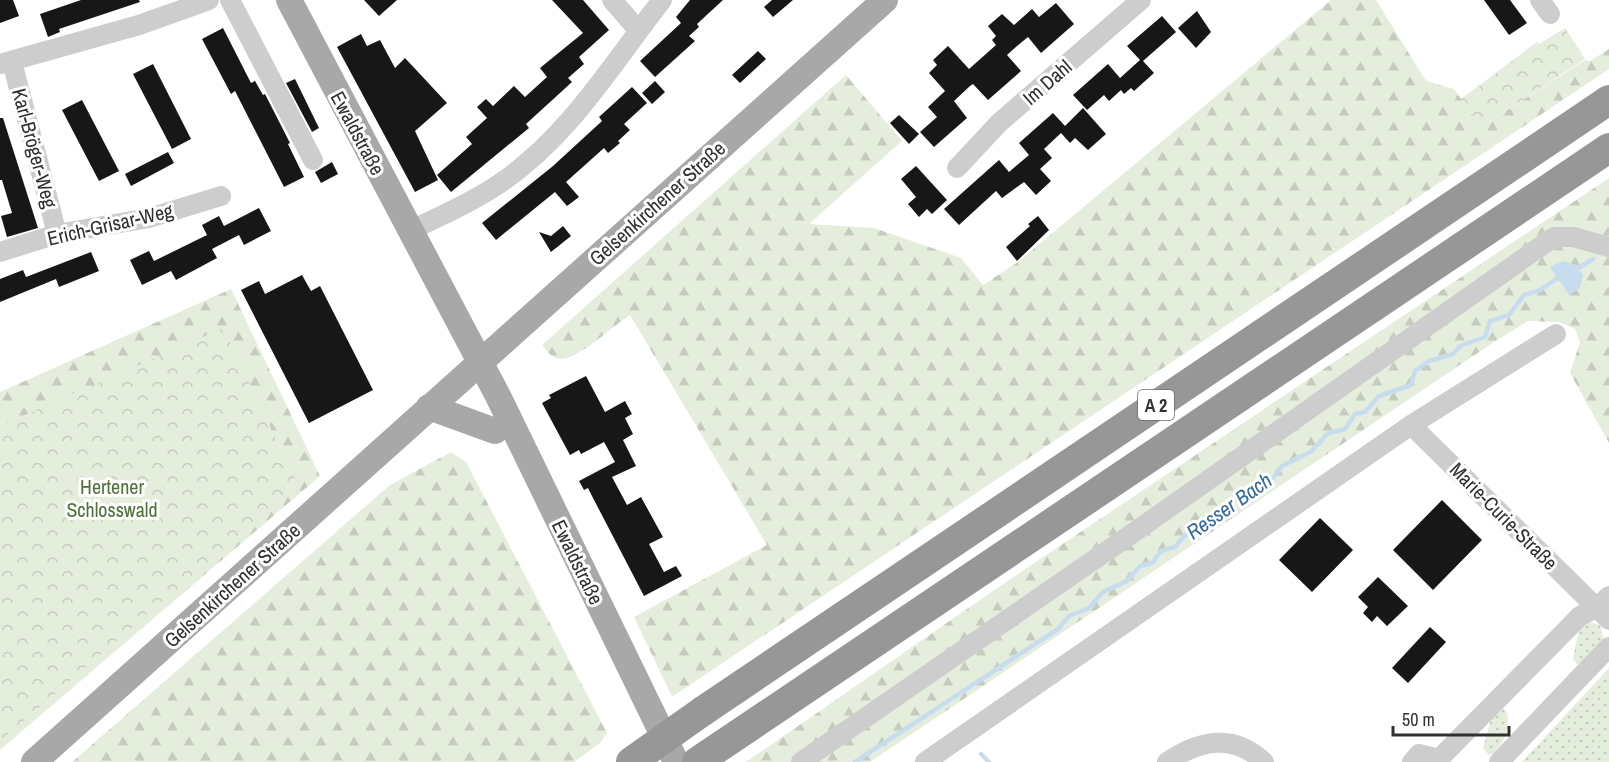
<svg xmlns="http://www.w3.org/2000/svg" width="1609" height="762" viewBox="0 0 1609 762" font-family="'Archivo Narrow',sans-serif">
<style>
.grass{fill:url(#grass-dots)}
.forest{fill:url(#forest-firs)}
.park{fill:url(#park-crowns)}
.water{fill:#c8dcef}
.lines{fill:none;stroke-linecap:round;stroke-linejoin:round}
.stream{stroke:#c8dcef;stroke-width:4.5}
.building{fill:#171717}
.minor{stroke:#cdcdcd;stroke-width:20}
.major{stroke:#a8a8a8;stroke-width:26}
.highway{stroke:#979797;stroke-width:30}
.highway-bridge{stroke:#979797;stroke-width:30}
.labels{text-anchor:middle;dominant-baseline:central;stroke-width:6;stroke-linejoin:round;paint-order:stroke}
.shield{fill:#fff;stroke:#6e6e6e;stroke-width:1.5}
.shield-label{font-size:18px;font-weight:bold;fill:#303030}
.street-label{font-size:20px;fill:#303030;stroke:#fff}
.park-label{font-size:20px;fill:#4e7039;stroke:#fff}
.water-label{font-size:21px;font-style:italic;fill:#366b99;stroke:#fff}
</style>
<defs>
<pattern id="grass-dots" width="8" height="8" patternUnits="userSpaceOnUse" patternTransform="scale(1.5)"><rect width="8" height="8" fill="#e5eedd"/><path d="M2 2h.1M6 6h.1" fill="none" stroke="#c5ccbe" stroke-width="1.8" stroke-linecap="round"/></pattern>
<pattern id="forest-firs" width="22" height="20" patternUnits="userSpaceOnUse" patternTransform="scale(1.5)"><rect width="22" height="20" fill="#e5eedd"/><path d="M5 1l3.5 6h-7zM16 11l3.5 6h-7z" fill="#c5ccbe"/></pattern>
<pattern id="park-crowns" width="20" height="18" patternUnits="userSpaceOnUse" patternTransform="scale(1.5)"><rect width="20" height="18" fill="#e5eedd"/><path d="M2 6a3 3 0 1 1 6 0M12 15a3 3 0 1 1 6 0" fill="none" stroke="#c5ccbe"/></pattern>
</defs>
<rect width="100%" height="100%" fill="#fff"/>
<g class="grass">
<path d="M1589,622L1600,625L1604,639L1582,664L1578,665L1573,659L1579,628Z"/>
<path d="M1609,668V762H1522Z"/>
<path d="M1503,709L1506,711C1512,724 1503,750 1489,755L1483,748L1491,719Z"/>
</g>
<g class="forest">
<path d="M1331,0H1376L1426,81L1454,89L1481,127L1585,60L1590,61L1609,49V69L672,697L634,617L767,545L630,315C614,325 579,359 561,359C552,358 547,352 542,345L846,75L902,141L809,224L874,228L961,258L983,285L1019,261Z"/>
<path d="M1609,178V443L1570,373L1580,342L1575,329L1559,322L1528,321L1491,344L870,762H746L1003,584Z"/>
<path d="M231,289L320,476L0,750V392Z"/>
<path d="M451,452L466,462L607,733L600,743L574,762H72L390,485Z"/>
</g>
<g class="park">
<path d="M1565,28L1585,59L1481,127L1461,99L1537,42L1539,44Z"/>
<path d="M223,328L298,485L0,741V426Z"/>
</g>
<path class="water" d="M1563,261L1576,265L1583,275L1580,288L1569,295L1550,267Z"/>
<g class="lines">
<g class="stream">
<path d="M1575,270L1593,259"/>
<path d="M981,754L989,762"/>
<path d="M855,762L1058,629L1069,616L1089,608L1103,592L1127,581L1140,566L1152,563L1161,551L1175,547L1184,536L1205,525L1247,490L1273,478L1282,466L1312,451L1328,433L1345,429L1355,414L1365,412L1379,396L1411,385L1415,371L1429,361L1453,354L1460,346L1485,337L1490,321L1509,315L1524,295L1540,290L1561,276"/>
</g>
</g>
<g class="building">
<path d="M0,0H13L19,16L0,23Z"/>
<path d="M81,0H139L140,2L59,29L60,32L48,37L40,14Z"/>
<path d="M364,0H397L379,16Z"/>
<path d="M552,0H583L609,30L579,57L584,64L568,78L572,82L526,124L529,128L451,192L437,175L472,144L466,137L487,118L477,107L486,99L493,106L514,86L525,97L547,77L540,68L583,33Z"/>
<path d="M690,0H723L697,24L699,27L689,36L695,41L655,77L640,61L681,23L676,17Z"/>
<path d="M772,0H793L773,17L764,7Z"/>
<path d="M1484,0H1510L1527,23L1509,35Z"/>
<path d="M1056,3L1074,24L1041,53L1028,37L1017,46L1007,55L1021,71L988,100L973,84L970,86L954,101L967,118L934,147L920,132L937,117L928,107L945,91L929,73L937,65L933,60L948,46L969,69L996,45L992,40L996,36L988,26L1002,14L1014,25L1032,9L1039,17Z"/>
<path d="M1197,11L1211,32L1196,48L1178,28Z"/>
<path d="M1162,16L1176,32L1143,61L1154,73L1134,91L1131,88L1124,94L1121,90L1109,101L1104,95L1087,110L1073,95L1108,64L1120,78L1140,60L1127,46Z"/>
<path d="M223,28L251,83L255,81L263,95L265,94L290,143L288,144L304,177L284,187L235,91L231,94L202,39Z"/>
<path d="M361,34L367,46L380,40L395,68L405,58L447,103L415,131L438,180L415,192L337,47Z"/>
<path d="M758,51L766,59L740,83L732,75Z"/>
<path d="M153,64L191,139L172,149L133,74Z"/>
<path d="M295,79L319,128L312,132L286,83Z"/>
<path d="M655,81L665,92L652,104L642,93Z"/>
<path d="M632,87L647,103L624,124L630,130L618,141L620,143L608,153L604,148L566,182L579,197L567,206L555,192L496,240L482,223L553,166L602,121L599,117Z"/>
<path d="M82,100L119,171L99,181L62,110Z"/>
<path d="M1083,108L1106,134L1088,150L1075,138L1070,143L1061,133L1044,149L1052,158L1040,169L1051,181L1036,195L1024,182L1002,198L996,191L959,225L944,209L999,160L1009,172L1029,155L1019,143L1053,113L1065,126Z"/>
<path d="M899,115L919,134L909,144L890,123Z"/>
<path d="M0,118H3L38,228L7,237L1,216L12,213L2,180H0Z"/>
<path d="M168,152L174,163L131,186L125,174Z"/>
<path d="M332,162L338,174L321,183L315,172Z"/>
<path d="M916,166L947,200L932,214L927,209L919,217L908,204L916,197L901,179Z"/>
<path d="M259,208L271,231L244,245L239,235L212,249L217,258L176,280L171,271L142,285L130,260L149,251L154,261L207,235L202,225L219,216L224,226Z"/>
<path d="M1038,216L1049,230L1017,261L1006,247L1030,226L1028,224Z"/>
<path d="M563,226L571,236L551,252L539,232L551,236Z"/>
<path d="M91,252L99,271L59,287L56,279L0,302V279L23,270L26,277Z"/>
<path d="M302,275L311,291L320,286L373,390L309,423L241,290L259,281L265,294Z"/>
<path d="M586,376L605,412L625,401L632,414L625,418L633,434L623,440L636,466L612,477L627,505L641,497L663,537L649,544L664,572L676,566L682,576L644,596L592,496L588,488L584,490L579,481L615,462L604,442L581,454L579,450L570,455L542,403L551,398L549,395Z"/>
<path d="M1442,500L1482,540L1433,590L1393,550Z"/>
<path d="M1320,518L1353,550L1312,592L1279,560Z"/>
<path d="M1378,577L1408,606L1387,626L1377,616L1372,622L1363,613L1368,607L1358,597Z"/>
<path d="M1430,627L1446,642L1408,683L1392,668Z"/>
</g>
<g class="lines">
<g class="minor">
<path d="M230,0L313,160"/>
<path d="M612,0L638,30"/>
<path d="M1540,0L1550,14"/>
<path d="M12,62L57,234"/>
<path d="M0,64L139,25L209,0"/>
<path d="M957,168L999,123L1141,0"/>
<path d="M411,230C441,216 472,202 499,184C569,137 612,64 662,0"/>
<path d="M0,252L57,234L149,218L221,196"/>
<path d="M1411,425L1609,620"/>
<path d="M801,762L1133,533L1554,237H1573L1609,247"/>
<path d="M925,762L1411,425L1556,334"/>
<path d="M1167,762C1200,740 1233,733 1264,762"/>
<path d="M1412,762L1419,754L1439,759"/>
<path d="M1436,762L1580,616L1596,608L1609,596"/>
<path d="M1499,762L1609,647"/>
</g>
<g class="major">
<path d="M289,0L498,396L676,762"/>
<path d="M429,407L495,431"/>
<path d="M34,762L885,0"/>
</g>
<g class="highway">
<path d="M703,711L1609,100"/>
<path d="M697,762L1609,148"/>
</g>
<path class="highway-bridge" d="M631,762L703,711"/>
</g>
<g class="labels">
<rect class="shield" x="1138" y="390" width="36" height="30" rx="4.5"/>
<g class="shield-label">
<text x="1156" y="405">A 2</text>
</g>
<g class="street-label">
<text transform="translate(1047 82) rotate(-41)">Im Dahl</text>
<text transform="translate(358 133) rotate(62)">Ewaldstraße</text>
<text transform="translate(35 148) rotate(75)">Karl-Bröger-Weg</text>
<text transform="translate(657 203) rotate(-42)">Gelsenkirchener Straße</text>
<text transform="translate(110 224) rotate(-13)">Erich-Grisar-Weg</text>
<text transform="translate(1504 516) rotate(45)">Marie-Curie-Straße</text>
<text transform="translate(578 562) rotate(64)">Ewaldstraße</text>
<text transform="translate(232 585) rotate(-42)">Gelsenkirchener Straße</text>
</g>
<g class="park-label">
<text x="112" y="486">Hertener<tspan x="112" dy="23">Schlosswald</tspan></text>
</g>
<g class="water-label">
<text transform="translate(1229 506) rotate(-35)">Resser Bach</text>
</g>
</g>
<path d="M1393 726v9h116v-9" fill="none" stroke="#303030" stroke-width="3"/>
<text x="1402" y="726" font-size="18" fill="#303030" stroke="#ffffff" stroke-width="4.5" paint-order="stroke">50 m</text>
</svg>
